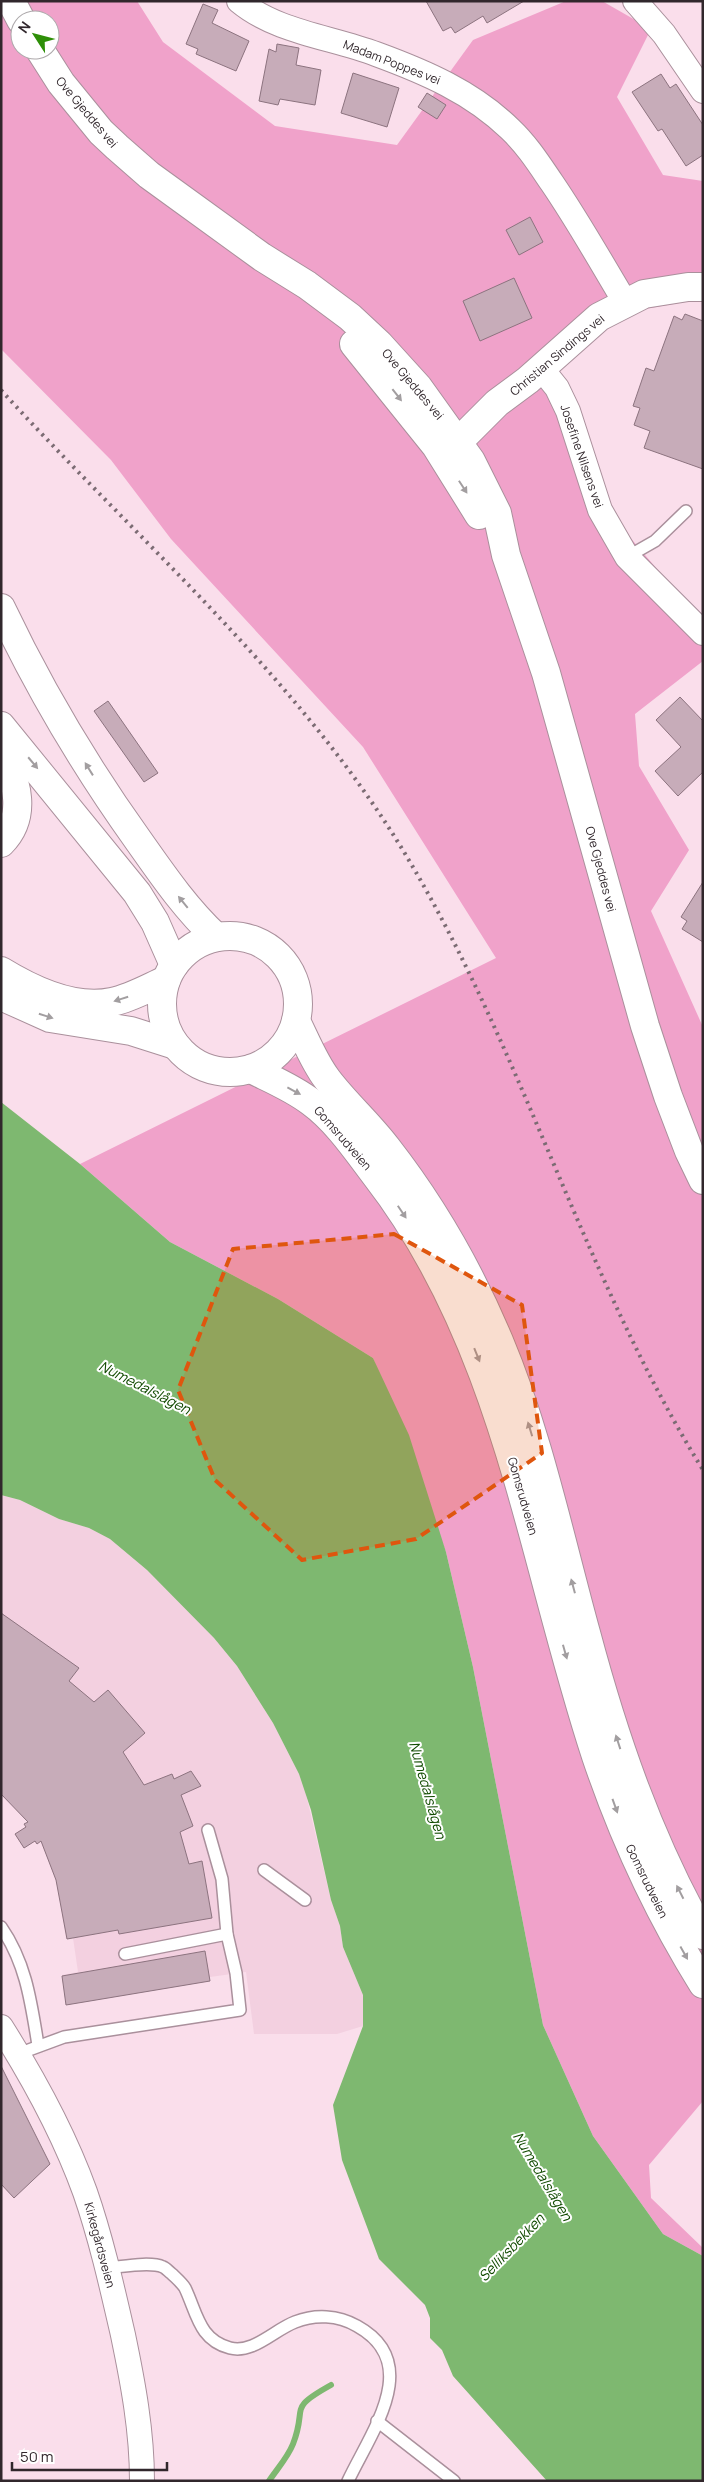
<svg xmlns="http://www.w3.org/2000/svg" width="704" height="2482" viewBox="0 0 704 2482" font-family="Manrope,sans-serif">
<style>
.built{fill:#f3d0e0}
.green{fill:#f0a2ca;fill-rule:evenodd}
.water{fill:#7eb870}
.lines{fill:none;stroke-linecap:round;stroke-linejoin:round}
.stream{stroke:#7eb870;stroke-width:6}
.building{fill:#c7acb9;stroke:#8c737f}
.lane-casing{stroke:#aa909c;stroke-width:14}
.street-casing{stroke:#aa909c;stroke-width:26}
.secondary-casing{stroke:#aa909c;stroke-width:30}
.primary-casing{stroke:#aa909c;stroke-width:30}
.highway-casing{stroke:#aa909c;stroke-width:30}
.lane{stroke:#fff;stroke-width:11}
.street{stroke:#fff;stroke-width:24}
.secondary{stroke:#fff;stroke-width:28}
.primary{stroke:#fff;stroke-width:28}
.highway{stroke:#fff;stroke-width:28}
.rail{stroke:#7b6b73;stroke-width:4;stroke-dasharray:2.5 5;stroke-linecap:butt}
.oneway{fill:#a29ea0}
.marked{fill:#df560e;fill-opacity:0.2;stroke:#df560e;stroke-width:4;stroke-dasharray:10 6;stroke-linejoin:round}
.labels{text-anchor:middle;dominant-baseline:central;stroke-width:4;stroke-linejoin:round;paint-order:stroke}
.street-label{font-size:12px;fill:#31272c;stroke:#fff}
.water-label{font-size:14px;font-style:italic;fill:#114b00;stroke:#fff}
</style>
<rect width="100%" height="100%" fill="#fadeeb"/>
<path class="built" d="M1,1495L20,1500L59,1519L89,1528L110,1539L147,1570L214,1638L237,1666L273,1723L299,1774L305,1790L331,1900L340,1926L343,1947L363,1995V2026L337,2034H254L246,1972L210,1977V1981L66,2005L62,1975L78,1972L73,1938L66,1939L57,1882L41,1842L36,1844L34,1841L24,1848L15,1834L26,1827L24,1824L28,1821L1,1794Z"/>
<path class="green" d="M1,1H137L163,42L275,126L397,145L473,40L566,1H602L651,29L617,97L663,175L703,181V302H685L622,313L545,372L616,521L703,623V661L635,714L639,766L689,850L651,911L703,1027V2101L649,2165L651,2198L703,2248V2256L663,2234L593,2136L543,2025L473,1667L446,1552L373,1358L278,1299L170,1242L80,1164L496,958L363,747L171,539L111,460L1,349ZM20,20H50V50H20Z"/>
<path class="water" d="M1,1102L80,1164L170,1242L278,1299L373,1358L409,1435L446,1552L473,1667L543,2025L593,2136L663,2234L703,2256V2481H547L453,2376L442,2350L430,2338V2318L425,2305L379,2259L342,2160L333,2105L363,2026V1995L343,1947L340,1926L331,1900L311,1810L299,1774L273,1723L237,1666L214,1638L147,1570L110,1539L89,1528L59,1519L20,1500L1,1495Z"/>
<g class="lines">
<path class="stream" d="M269,2481C277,2469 288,2457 293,2444C308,2406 286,2410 331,2385"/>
</g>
<g class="building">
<path d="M426,1H524L487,23L483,16L455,33L451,27L443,31Z"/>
<path d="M203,4L218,10L212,23L249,41L236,71L196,54L198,49L186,44Z"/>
<path d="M277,44L299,48L296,65L321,70L315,105L280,99L278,105L259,101L269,49L276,52Z"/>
<path d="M353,73L399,88L387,127L341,113Z"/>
<path d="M661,74L670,88L676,84L703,125V155L686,166L662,129L658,131L632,92Z"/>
<path d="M427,93L446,105L437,119L418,107Z"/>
<path d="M530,217L543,242L519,255L506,230Z"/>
<path d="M514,278L532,318L480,341L463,301Z"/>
<path d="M685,314L703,321V469L644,448L650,431L634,425L640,408L633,406L646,368L654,371L674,316L682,320Z"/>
<path d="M680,697L703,721V772L678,796L655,771L681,747L656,720Z"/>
<path d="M108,701L158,773L144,782L94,711Z"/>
<path d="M703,882V942L682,929L687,921L681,917Z"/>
<path d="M1,1613L79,1668L69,1681L94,1702L108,1690L145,1733L123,1752L144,1785L172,1774L174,1779L191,1771L201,1786L181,1795L193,1826L180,1832L189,1864L202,1861L212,1918L119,1934L118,1930L67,1939L56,1880L41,1841L37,1844L35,1841L24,1848L15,1834L26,1827L24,1824L28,1822L1,1794Z"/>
<path d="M205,1951L210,1981L66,2005L62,1976Z"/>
<path d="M1,2066L50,2164L14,2198L1,2184Z"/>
</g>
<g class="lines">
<g class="lane-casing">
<g id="lane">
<path d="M627,557L655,541L686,511"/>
<path d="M264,1870L305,1900"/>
<path d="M1,1927C26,1963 31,2002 38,2045"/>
<path d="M125,1954L227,1934"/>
<path d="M18,2054L64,2037L240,2010L236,1973L227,1934L222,1879L208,1830"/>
<path d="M107,2268C121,2267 150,2261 163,2267C166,2268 169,2272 172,2274C176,2278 182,2283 185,2288C197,2313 199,2340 230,2348C253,2354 274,2330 295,2322C315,2314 338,2315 357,2326C424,2363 371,2432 348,2481"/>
<path d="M377,2421L454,2481"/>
</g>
</g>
<g class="street-casing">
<g id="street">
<path d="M239,1C276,32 331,37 376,54C425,72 472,92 510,129C527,145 539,164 552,183C578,221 601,262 625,302"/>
<path d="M635,1L664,34L703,91"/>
<path d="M541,368L557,388L568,411L600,510L627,557L703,633"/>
<path d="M1,2027C34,2079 64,2134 85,2192C101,2238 112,2287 123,2335C133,2383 142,2431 142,2481"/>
</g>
</g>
<g class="secondary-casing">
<g id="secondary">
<path d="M11,1L21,20"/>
<path d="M40,50L61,83L101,132L117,147L149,175L262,257L307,285L350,317L379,344L418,387L471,461L497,513L506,555L546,673L645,1026L668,1096L689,1151L703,1180"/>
<path d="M354,344L436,446L479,515"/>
<path d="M440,446L458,442L497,403L528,380L599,317L644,294L688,287H703"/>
</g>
</g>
<g class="primary-casing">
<g id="primary">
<path d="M1,971C32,990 74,1010 112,1002C131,998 148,988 166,980"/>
<path d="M1,996L50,1018L131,1031L175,1045"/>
</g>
</g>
<g class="highway-casing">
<g id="highway">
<path d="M1,608C40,690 85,766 138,840C162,874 185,908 216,937"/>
<path d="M1,726L137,893L155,922L174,965"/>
<path d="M1,753C18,781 27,817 1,843"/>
<circle cx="230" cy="1004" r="68"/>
<path d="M296,1021C306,1041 314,1062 327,1079C345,1103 369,1124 387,1148C433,1207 470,1272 499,1341C538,1434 559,1535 586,1633C614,1738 649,1840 703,1935"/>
<path d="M251,1069C271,1079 293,1088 311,1102C337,1121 357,1151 376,1176C507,1345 531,1559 596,1756C623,1836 658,1912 703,1984"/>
</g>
</g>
<use href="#lane" class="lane"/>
<use href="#street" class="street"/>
<use href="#secondary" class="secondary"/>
<use href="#primary" class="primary"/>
<use href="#highway" class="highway"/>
<path class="rail" d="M1,390C138,541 298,677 404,852C523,1049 582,1275 703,1470"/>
</g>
<defs><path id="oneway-solid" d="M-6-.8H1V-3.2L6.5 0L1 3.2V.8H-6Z" transform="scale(1.25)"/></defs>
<g class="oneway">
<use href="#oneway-solid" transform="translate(397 395) rotate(52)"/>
<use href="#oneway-solid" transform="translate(463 487) rotate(57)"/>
<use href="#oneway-solid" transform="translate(33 763) rotate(50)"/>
<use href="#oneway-solid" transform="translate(89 769) rotate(-122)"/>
<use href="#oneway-solid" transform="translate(183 902) rotate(-129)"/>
<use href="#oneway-solid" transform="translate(121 999) rotate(163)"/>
<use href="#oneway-solid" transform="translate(46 1016) rotate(18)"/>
<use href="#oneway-solid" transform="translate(294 1091) rotate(28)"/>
<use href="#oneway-solid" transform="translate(402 1212) rotate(56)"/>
<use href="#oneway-solid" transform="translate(477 1355) rotate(68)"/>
<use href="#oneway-solid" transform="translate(530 1429) rotate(-107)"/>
<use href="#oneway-solid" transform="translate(573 1586) rotate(-105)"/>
<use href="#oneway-solid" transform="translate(565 1652) rotate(74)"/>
<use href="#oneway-solid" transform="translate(618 1742) rotate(-108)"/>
<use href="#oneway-solid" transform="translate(615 1806) rotate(70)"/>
<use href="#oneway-solid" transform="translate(680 1892) rotate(-117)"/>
<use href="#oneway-solid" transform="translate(684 1953) rotate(61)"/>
</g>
<path class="marked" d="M394,1234L522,1305L542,1453L416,1539L302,1560L215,1480L178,1390L233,1249Z"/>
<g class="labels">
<g class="street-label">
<text transform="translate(392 62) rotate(21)">Madam Poppes vei</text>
<text transform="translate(87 112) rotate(50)">Ove Gjeddes vei</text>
<text transform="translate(557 355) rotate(-40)">Christian Sindings vei</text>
<text transform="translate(413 384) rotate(50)">Ove Gjeddes vei</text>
<text transform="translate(582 456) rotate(71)">Josefine Nilsens vei</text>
<text transform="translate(601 869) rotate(75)">Ove Gjeddes vei</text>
<text transform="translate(343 1138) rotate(49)">Gomsrudveien</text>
<text transform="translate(523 1496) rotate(74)">Gomsrudveien</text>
<text transform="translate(647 1881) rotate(64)">Gomsrudveien</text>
<text transform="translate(100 2245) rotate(75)">Kirkegårdsveien</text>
</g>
<g class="water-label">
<text transform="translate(145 1387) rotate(27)">Numedalslågen</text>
<text transform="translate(428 1790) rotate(74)">Numedalslågen</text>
<text transform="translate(543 2176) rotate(59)">Numedalslågen</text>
<text transform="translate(511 2247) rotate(-46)">Selliksbekken</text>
</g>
</g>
<rect width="704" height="2482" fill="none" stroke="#31272c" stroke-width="5"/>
<g transform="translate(35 35) rotate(306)"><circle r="24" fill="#ffffff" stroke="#ada9ab"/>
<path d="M0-4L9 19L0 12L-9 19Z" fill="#2e8f08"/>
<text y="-8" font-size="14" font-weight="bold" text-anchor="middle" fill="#31272c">N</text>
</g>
<path d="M12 2462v8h155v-8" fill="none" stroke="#31272c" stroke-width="2.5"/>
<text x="20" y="2462" font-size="15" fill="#31272c" stroke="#ffffff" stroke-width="4" paint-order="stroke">50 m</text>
</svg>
